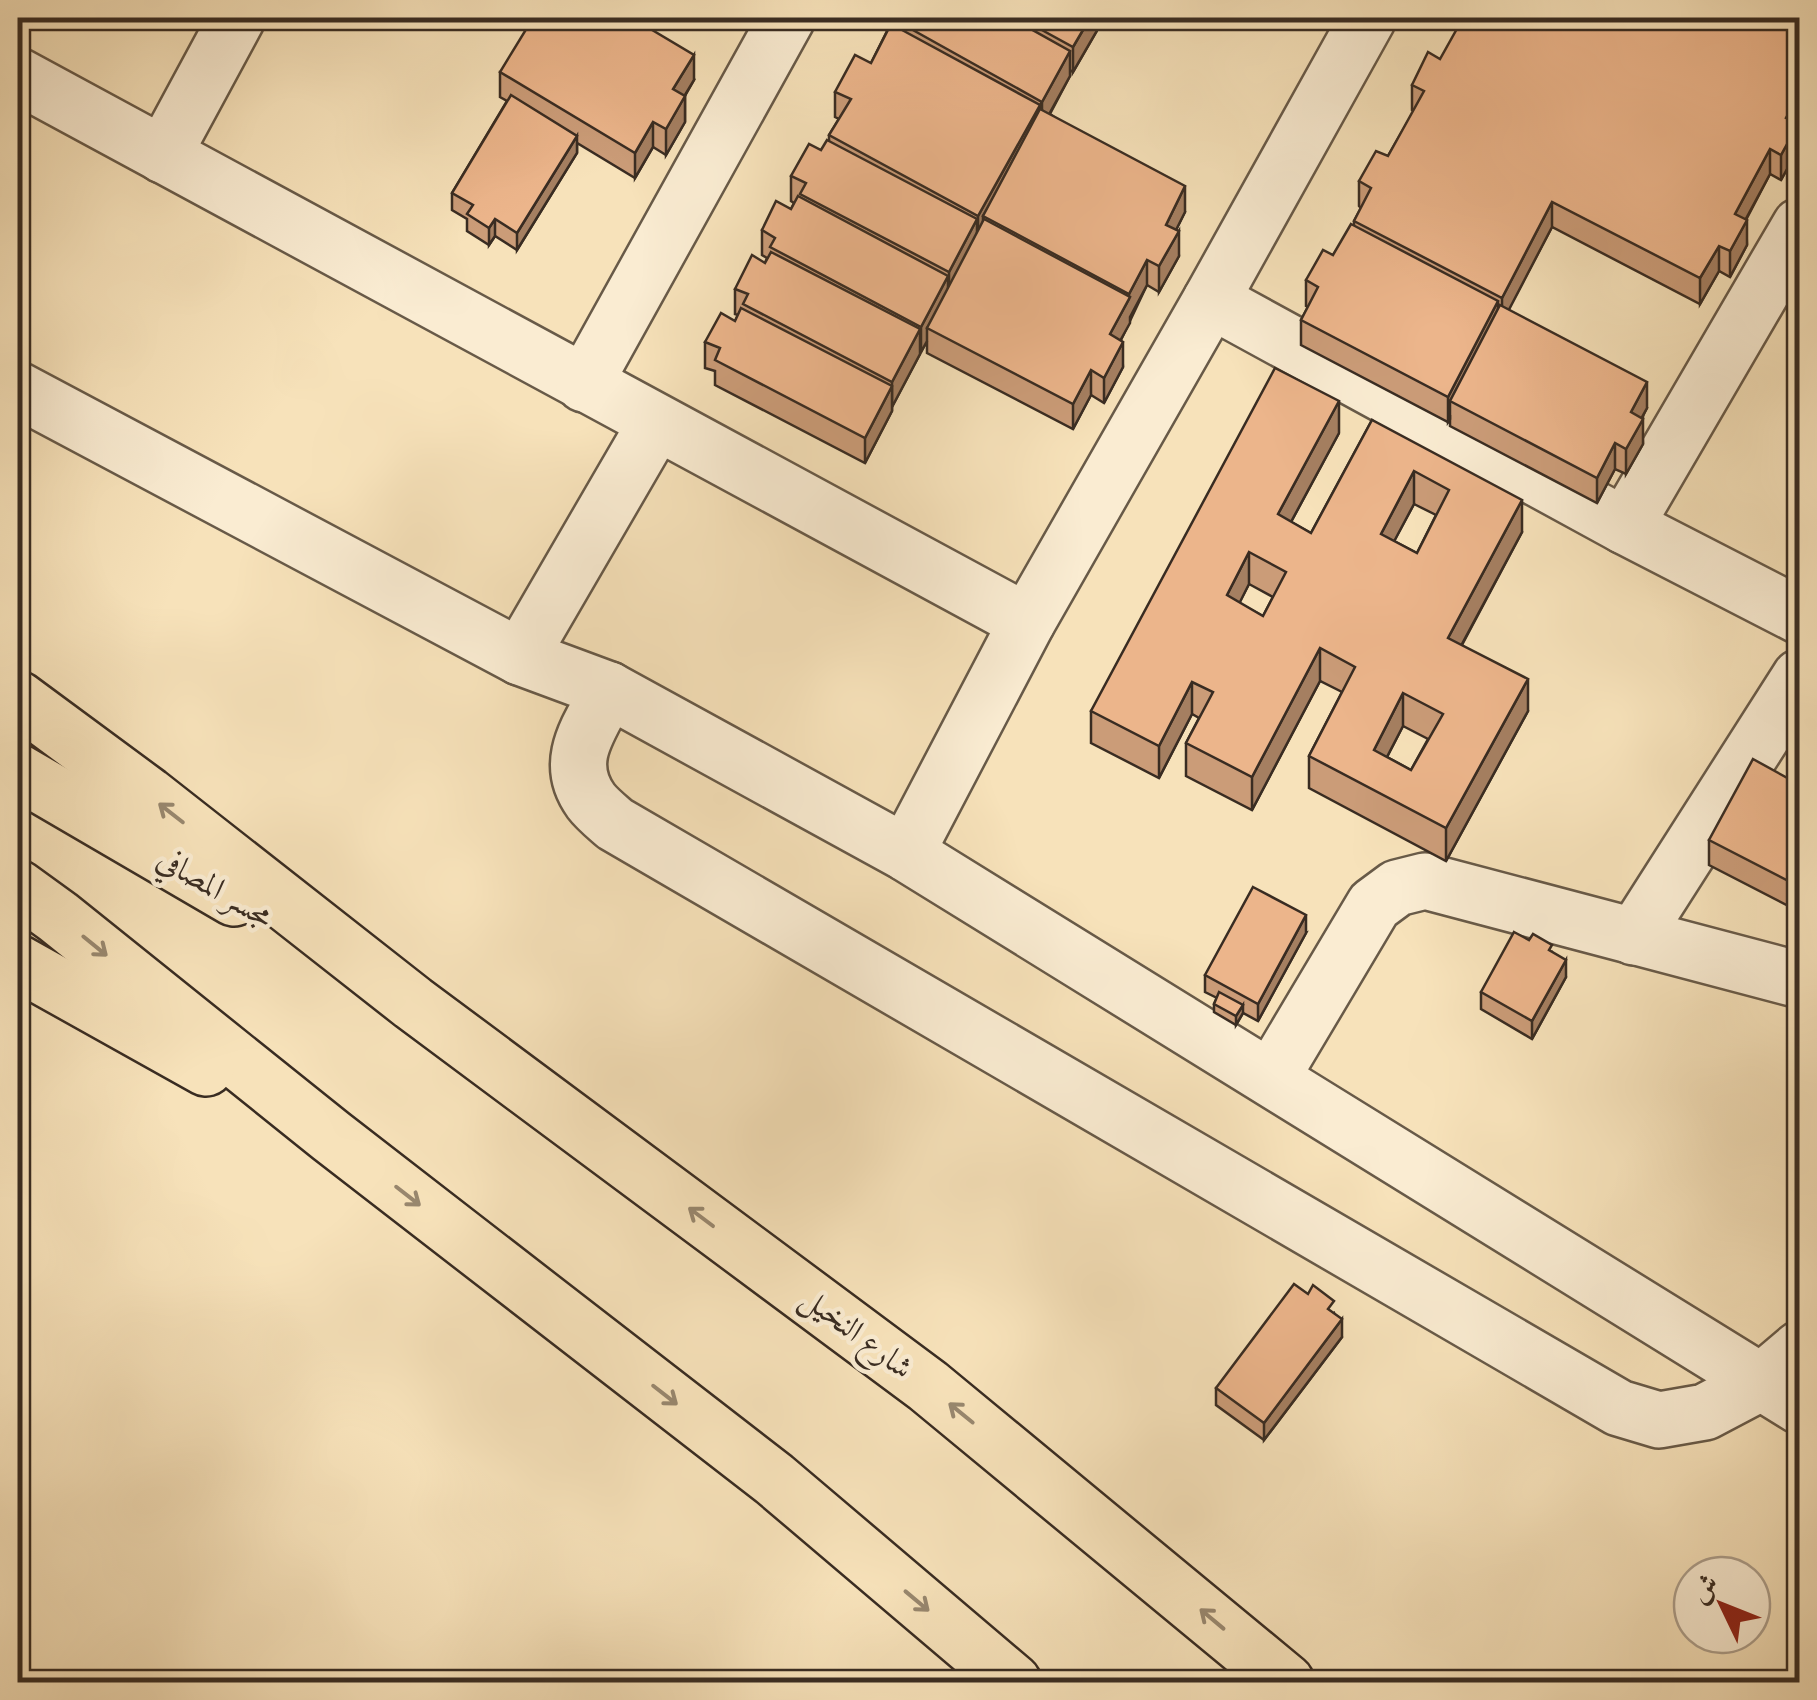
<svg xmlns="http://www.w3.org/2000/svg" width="1817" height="1700" viewBox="0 0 1817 1700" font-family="'IM FELL Double Pica',Amiri,serif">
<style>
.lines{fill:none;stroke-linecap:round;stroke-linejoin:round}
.minor-casing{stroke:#685a48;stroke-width:60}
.highway-casing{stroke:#392c22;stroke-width:60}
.minor{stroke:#faecd2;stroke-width:55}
.highway{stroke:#f7e2ba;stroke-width:55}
.wall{fill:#cb9c78;stroke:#392c22;stroke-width:2.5;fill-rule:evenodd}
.shaded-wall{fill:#a57f61;stroke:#392c22;stroke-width:2.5}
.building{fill:#ecb58b;stroke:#392c22;stroke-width:2.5;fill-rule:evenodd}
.oneway{stroke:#98876e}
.labels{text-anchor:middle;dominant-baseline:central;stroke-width:9;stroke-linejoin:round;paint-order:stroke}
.street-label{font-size:32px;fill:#392c22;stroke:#faecd2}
</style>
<rect width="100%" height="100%" fill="#f7e2ba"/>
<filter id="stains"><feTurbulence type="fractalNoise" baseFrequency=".002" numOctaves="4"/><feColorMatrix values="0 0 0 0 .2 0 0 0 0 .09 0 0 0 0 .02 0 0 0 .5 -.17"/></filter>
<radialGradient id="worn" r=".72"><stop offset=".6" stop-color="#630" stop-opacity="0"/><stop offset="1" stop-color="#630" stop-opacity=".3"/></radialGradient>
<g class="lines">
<g class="minor-casing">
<g id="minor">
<path d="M18,76L1027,622"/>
<path d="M163,155L237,18"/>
<path d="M1211,300L1625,526L1800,616"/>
<path d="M584,384L787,18"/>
<path d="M18,390L520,657L609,690L906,853L1800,1406"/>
<path d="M1625,526L1800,226"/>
<path d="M520,657L656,423"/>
<path d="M609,690C590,727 562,761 591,801C597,809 607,817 615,824L1619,1408L1659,1420L1705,1412L1760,1383L1800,1349"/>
<path d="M906,853L1027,622L1211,300L1368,18"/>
<path d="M1634,937L1800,677"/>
<path d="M1271,1078L1374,905L1397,888L1425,881L1800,980"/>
</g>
</g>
<g class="highway-casing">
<g id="highway">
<path d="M18,699L148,795L413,1003L928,1386L1286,1682"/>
<path d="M18,772L234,898"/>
<path d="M18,888L58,917L331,1136L774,1479L1013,1682"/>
<path d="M18,963L206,1068"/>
</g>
</g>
<use href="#minor" class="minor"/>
<use href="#highway" class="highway"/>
</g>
<g class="wall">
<path d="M887,18H1102V22L1073,72L1070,70V76L1050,114L1185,212L1176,230L1179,256L1159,292L1147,285L1121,340L1123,367L1104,403L1091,395L1073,429L927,353V341L892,407V411L865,463L715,385V371L705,368V342L735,321L738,315L735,314V289L765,263L767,258L762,255V230L791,209L794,203L791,201V176L821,150L829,141V135L839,119L835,117V92L871,63L889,27L887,26Z"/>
<path d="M1440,59L1800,118L1796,123L1798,149L1781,180L1770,174L1746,220L1747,245L1730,277L1719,271L1700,304L1552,227L1508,310L1647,408L1642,418L1643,444L1626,474L1615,469L1597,503L1450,426V419L1448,422L1301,345V320L1308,307L1306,306V280L1333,255L1354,226V221L1361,208L1359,206V181L1388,156L1414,111L1412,110V85Z"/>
<path d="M500,72L694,80L685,96V122L666,155L653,147L635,178L577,143V153L517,250L495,236L489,245L467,231V219L452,210V193L507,101L500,97Z"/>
<path d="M1372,420L1522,532L1462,645L1528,711L1446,861L1309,788V756L1342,692L1320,681L1252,810L1186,776V743L1199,718L1192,714L1159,778L1091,743V711L1339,433L1291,522L1311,533ZM1414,504L1436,515L1417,553L1394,541ZM1249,584L1273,597L1263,616L1239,603ZM1403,726L1428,739L1411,770L1387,757Z"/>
<path d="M1800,785V912L1709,865V840Z"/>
<path d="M1306,933L1258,1021L1243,1013L1236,1025L1214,1012V1004L1217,998L1205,992V975Z"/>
<path d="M1552,952L1566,977L1532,1039L1481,1009V992Z"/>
<path d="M1334,1313L1342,1337L1264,1440L1216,1405V1388Z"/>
</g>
<g class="shaded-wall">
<path d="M1090,18H1102V22L1073,72V47Z"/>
<path d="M1070,51V76L1042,127V102Z"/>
<path d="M694,55V80L673,115V89Z"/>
<path d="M1800,92V118L1786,143V118Z"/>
<path d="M685,96V122L666,155V129Z"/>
<path d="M1040,105V130L983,216V231L978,241V216Z"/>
<path d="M653,122V147L635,178V153Z"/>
<path d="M1798,124V149L1781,180V155Z"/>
<path d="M577,136V153L517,250V233Z"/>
<path d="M1770,149V174L1735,239V214Z"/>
<path d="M1185,186V212L1166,250V225Z"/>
<path d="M1552,202V227L1502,323V298Z"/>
<path d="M495,219V236L489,245V228Z"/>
<path d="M977,219V244L949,297V272Z"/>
<path d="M1747,220V245L1730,277V251Z"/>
<path d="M1179,231V256L1159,292V266Z"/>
<path d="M1719,246V271L1700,304V278Z"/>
<path d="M1147,260V285L1130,317V323L1110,359V334L1129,299V294Z"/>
<path d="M948,276V301L927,328V341L921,352V327Z"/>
<path d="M1498,301V327L1450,401V419L1448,422V397Z"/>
<path d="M920,329V354L892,407V382Z"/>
<path d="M1123,342V367L1104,403V378Z"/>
<path d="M1091,370V395L1073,429V404Z"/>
<path d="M1647,382V408L1631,437V412Z"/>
<path d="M892,386V411L865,463V438Z"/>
<path d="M1339,401V433L1278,546V514Z"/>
<path d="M1643,419V444L1626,474V449Z"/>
<path d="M1615,443V469L1597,503V478Z"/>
<path d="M1414,471V504L1381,566V534Z"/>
<path d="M1522,500V532L1448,670V638Z"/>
<path d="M1249,552V584L1227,628V595Z"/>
<path d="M1320,648V681L1252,810V777Z"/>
<path d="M1528,679V711L1446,861V828Z"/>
<path d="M1192,682V714L1159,778V746Z"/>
<path d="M1403,693V726L1374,782V750Z"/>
<path d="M1306,915V933L1258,1021V1004Z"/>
<path d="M1566,960V977L1532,1039V1021Z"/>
<path d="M1243,1005V1013L1236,1025V1016Z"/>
<path d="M1342,1319V1337L1264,1440V1423Z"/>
</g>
<g class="building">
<path d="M533,18H632L694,55L673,89L685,96L666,129L653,122L635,153L500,72Z"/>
<path d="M896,18H1011L1070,51L1042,102L895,20Z"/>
<path d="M1020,18H1090L1073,47Z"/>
<path d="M1463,18H1800V92L1786,118L1798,124L1781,155L1770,149L1735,214L1747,220L1730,251L1719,246L1700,278L1552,202L1502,298L1354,221L1371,188L1359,181L1376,151L1388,156L1424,91L1412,85L1428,52L1440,59Z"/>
<path d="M891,24L1040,105L978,216L829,135L851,99L835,92L855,55L871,63Z"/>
<path d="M511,95L577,136L517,233L495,219L489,228L467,214L473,205L452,193Z"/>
<path d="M1040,109L1185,186L1166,225L1179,231L1159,266L1147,260L1129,294L983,216Z"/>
<path d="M827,140L977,219L949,272L800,194L806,183L791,176L809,144L821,150Z"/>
<path d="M798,196L948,276L921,327L770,247L775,238L762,230L776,201L791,209Z"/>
<path d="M984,219L1130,297L1110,334L1123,342L1104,378L1091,370L1073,404L927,328Z"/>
<path d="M1351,224L1498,301L1448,397L1301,320L1318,287L1306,280L1323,250L1333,255Z"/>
<path d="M771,252L920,329L892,382L743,304L748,294L735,289L752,255L765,263Z"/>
<path d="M1500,305L1647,382L1631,412L1643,419L1626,449L1615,443L1597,478L1450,401Z"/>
<path d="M741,308L892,386L865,438L715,360L720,348L705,342L721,313L735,321Z"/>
<path d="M1275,368L1339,401L1278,514L1311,533L1372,420L1522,500L1448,638L1528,679L1446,828L1309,756L1355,667L1320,648L1252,777L1186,743L1213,692L1192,682L1159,746L1091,711ZM1414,471L1449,490L1417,553L1381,534ZM1249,552L1286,572L1263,616L1227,595ZM1403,693L1443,714L1411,770L1374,750Z"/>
<path d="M1753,759L1800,785V887L1709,840Z"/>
<path d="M1253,887L1306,915L1258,1004L1205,975Z"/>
<path d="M1514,932L1529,940L1533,934L1552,945L1549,950L1566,960L1532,1021L1481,992Z"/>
<path d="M1219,992L1243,1005L1236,1016L1214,1004Z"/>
<path d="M1294,1284L1308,1294L1313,1285L1334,1301L1328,1309L1342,1319L1264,1423L1216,1388Z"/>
<path d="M1800,1670V1682H1778Z"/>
</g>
<defs><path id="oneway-shaft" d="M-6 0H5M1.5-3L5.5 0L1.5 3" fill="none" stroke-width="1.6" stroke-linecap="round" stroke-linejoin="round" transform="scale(2.5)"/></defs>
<g class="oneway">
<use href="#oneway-shaft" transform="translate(171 813) rotate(-142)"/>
<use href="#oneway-shaft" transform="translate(95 946) rotate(39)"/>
<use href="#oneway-shaft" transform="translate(408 1196) rotate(38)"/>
<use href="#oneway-shaft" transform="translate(701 1217) rotate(-143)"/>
<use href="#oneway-shaft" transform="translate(665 1395) rotate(38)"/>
<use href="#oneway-shaft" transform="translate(961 1413) rotate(-141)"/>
<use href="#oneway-shaft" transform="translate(917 1601) rotate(40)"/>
<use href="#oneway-shaft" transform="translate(1212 1619) rotate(-140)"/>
</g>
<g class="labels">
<g class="street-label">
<text transform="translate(215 888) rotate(30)">مجسر المصافي</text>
<text transform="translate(857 1333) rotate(37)">شارع النخيل</text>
</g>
</g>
<rect width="1817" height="1700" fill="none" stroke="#f7e2ba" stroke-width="60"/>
<rect x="20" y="20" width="1777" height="1660" fill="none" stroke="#392c22" stroke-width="5"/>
<rect x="30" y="30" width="1757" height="1640" fill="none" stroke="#392c22" stroke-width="2.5"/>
<g transform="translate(1722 1605) rotate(313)"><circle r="48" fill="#faecd2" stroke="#ad9f8c" stroke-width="2.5"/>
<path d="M0-8L18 38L0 25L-18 38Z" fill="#8f2418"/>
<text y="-15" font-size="28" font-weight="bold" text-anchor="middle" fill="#392c22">ش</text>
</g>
<rect width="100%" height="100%" filter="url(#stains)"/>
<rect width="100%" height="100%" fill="url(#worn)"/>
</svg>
